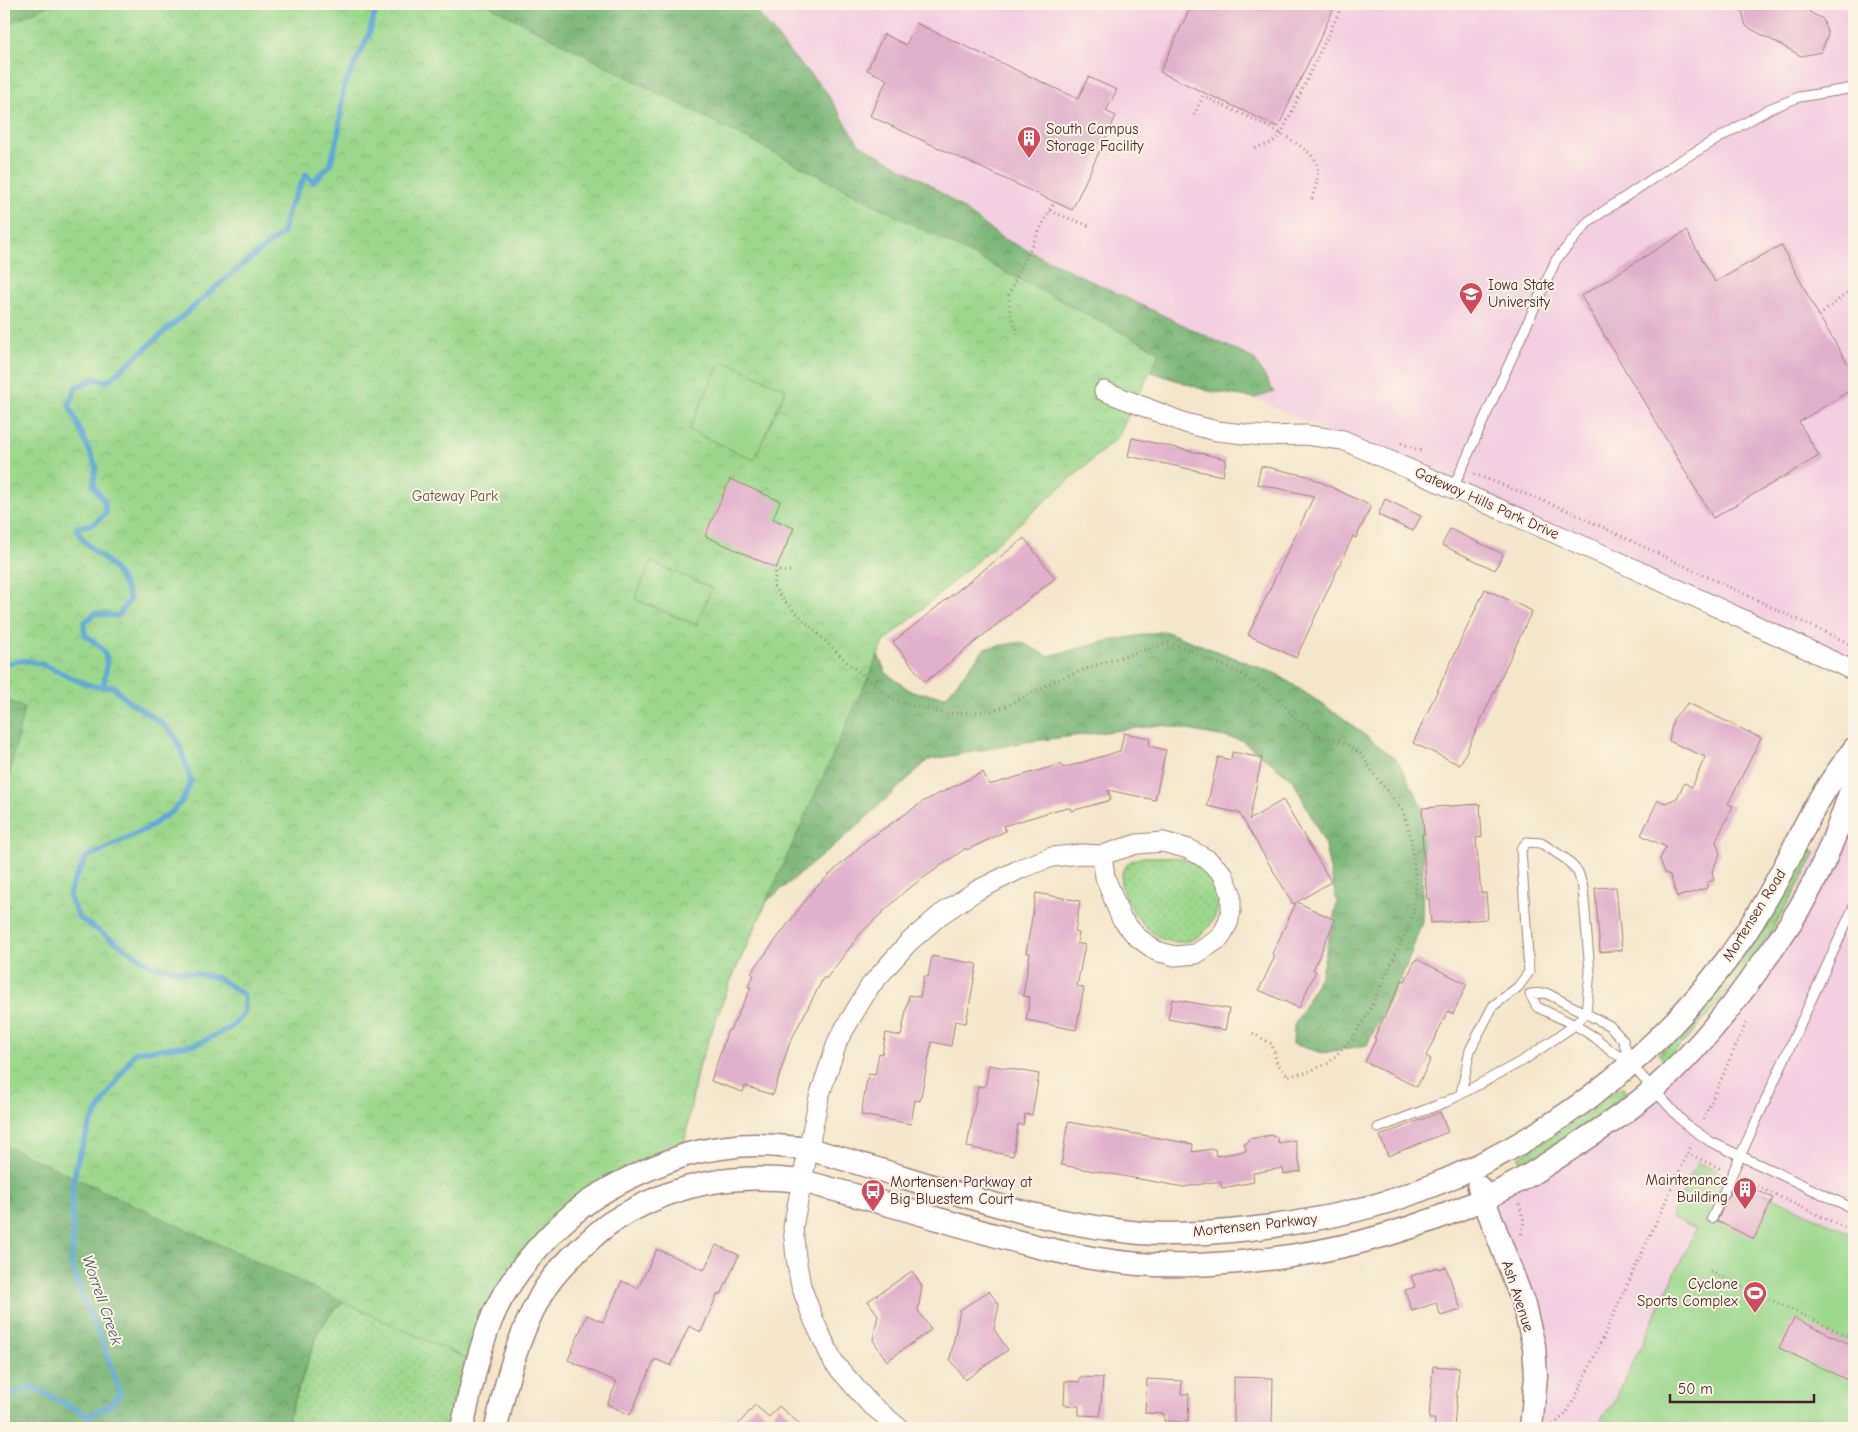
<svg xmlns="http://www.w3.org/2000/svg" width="1858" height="1432" viewBox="0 0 1858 1432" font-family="'Comic Neue',sans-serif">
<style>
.built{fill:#f2cfe1}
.grass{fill:url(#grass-dots);stroke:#727c5c}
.forest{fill:url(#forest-crowns);stroke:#636c52}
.park{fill:url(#park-crowns);stroke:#727c5c}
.pitch{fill:#9bd88c;stroke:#727c5c}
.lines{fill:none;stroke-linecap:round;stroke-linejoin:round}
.stream{stroke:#60a9d7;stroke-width:5.5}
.building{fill:#e0afcb}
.service-casing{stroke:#9e827a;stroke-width:11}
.minor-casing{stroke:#9e827a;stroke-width:21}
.tertiary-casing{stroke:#9e827a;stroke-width:25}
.path{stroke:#9e827a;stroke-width:3;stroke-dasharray:1 4;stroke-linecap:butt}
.service{stroke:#fff;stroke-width:9}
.minor{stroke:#fff;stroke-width:19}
.tertiary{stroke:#fff;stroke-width:22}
.labels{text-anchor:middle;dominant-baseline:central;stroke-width:4;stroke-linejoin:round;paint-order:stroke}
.poi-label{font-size:15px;fill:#4a1f2b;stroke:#fcf5e5;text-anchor:start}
.park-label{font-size:15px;fill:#625648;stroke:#fcf5e5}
.street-label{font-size:15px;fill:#4a1f2b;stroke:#fcf5e5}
.water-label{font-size:16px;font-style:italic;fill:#535670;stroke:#fcf5e5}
</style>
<defs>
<pattern id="grass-dots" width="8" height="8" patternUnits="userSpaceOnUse" patternTransform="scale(1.25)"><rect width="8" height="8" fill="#9bd88c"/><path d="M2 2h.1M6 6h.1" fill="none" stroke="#87b979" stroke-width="1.8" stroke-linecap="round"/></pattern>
<pattern id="forest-crowns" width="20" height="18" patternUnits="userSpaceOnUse" patternTransform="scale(1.25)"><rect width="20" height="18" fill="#7cb878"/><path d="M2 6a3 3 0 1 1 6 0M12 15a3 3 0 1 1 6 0" fill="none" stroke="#689563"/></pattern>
<pattern id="park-crowns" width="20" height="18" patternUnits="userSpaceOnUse" patternTransform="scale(1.25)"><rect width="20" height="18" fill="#9bd88c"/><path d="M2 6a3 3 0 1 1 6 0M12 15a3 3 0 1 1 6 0" fill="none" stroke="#87b979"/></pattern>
</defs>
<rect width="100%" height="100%" fill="#fcf5e5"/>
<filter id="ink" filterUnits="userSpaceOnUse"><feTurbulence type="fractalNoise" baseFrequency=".02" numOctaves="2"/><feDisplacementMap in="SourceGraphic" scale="10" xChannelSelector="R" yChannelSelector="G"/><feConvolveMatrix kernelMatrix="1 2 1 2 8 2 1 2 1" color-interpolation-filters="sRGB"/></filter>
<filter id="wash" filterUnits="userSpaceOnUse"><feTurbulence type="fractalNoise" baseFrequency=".0096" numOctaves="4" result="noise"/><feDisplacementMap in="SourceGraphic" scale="20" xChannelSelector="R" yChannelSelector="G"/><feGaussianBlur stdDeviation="1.12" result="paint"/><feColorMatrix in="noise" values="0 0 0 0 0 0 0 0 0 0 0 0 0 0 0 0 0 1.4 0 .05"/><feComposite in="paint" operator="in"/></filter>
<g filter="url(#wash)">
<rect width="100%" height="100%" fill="#f3e6ca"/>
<g class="built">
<path d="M486,4H1854V671L1343,440L1160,352Z"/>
<path d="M1854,781V1428H1531L1536,1377L1484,1199L1612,1122L1753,977Z"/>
</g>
<g class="grass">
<path d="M1807,848L1816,852C1777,930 1727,1001 1665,1061L1658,1054C1721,995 1770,925 1807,848Z"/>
<path d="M1143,857C1158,857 1177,855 1191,862C1202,867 1216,881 1218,893C1222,912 1208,935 1189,941C1182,942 1174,943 1167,941C1145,934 1107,887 1126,866C1130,860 1136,859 1143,857Z"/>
<path d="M1622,1087L1627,1094L1575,1132L1522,1165L1518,1157L1571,1124Z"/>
<path d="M375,1278L477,1321L466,1359L450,1428H285L318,1332L333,1311Z"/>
</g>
<path class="forest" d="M4,4H751L789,52L824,89L859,144L928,183L1002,238L1254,359L1274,392L1255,398L1208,391L1128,364L867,630L886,673L912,692L946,696L985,648L1021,642L1048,656L1104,642L1164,631L1277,674L1343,718L1398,761L1424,811L1422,922L1406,967L1367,1045L1322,1053L1293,1044L1294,1026L1321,974L1337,902L1324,842L1293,780L1241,740L1161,725L1027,742L928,760L853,830L767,901L729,984L697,1071L687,1127L375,1278L333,1311L318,1331L285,1428H4Z"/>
<path class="park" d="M51,4H486L1160,352L1117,438L884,642L729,984L697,1071L682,1156L551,1234L476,1363L4,1145V799L24,708L4,698V26Z"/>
<g class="pitch">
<path d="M721,360L786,389L754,460L689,430Z"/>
<path d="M651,562L712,588L696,625L635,599Z"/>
<path d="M1697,1162L1854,1235V1428H1594L1614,1403L1696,1229L1671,1217Z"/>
</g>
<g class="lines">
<g class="stream">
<path d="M4,664C11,663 20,660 27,661C57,664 83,693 114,686C127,707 156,713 172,733C182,746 186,766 191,781L182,801L173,811L146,829L87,857L73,882L69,897L79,918L151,965L218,978L244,995V1014L230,1028L197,1044L135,1052L91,1122L78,1158L72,1188L73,1238L71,1262L85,1304L102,1341L120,1393L112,1404L88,1416L31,1386L4,1398"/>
<path d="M103,688C108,658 112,653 85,635L84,623L95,613L118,616L130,599C126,587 121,578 113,568C101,554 83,545 76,528L95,523L106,513L104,501L93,486L96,466L69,405L76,387L94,379L108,381L231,274L282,234L290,206L306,174L313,182L330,165L338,136L344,86L368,37L378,4"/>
</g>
</g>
<g id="blocks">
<g class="building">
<path d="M1192,4H1336L1278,127L1160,72Z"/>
<path d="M1746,4H1813L1809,12L1823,19L1828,35L1821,52L1801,56L1746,26L1742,11Z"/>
<path d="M916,23L1078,99L1088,77L1117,90L1106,111L1116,116L1072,210L870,116L887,79L867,70L884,34L906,45Z"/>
<path d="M1686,231L1715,282L1781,245L1819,316L1854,374V388L1799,422L1819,456L1713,518L1581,296Z"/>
<path d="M1132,438L1226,459L1223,476L1128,456Z"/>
<path d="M1261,466L1308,476L1371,506L1356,538L1353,536L1296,658L1248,635L1314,496L1257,484Z"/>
<path d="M730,479L780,501L773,519L794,528L776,568L705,536Z"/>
<path d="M1385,499L1421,516L1413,531L1378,515Z"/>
<path d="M1450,529L1503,554L1495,570L1442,545Z"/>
<path d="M1024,538L1055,578L925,682L893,642Z"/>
<path d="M1485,589L1532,611L1460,765L1413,743Z"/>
<path d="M1688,703L1761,738L1728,804L1733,806L1716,841L1720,854L1712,871L1714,880L1708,882L1707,888L1677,897L1670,875L1665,873L1660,859L1666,847L1641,835L1658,800L1665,803L1677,798L1684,783L1692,787L1705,757L1669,741L1673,719Z"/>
<path d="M1124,733L1150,738L1149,746L1166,750L1155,800L1108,790L1111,800L1071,811L1070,808L1060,809L1003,826L1006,831L967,850L966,848L905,891L861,933L826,979L824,977L790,1042L773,1095L745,1086L743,1092L711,1081L728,1030H730L751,988L748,987L754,975L751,973L814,889L866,841L924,801L983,772L989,785L1061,764L1063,768L1120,751Z"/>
<path d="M1232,752L1262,758L1249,820L1283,800L1331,882L1297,902L1335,920L1313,970L1316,971L1299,1008L1259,990L1275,956L1272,954L1296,903L1293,904L1239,813L1207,806L1218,757L1231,760Z"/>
<path d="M1480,804L1482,837L1476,838L1481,893H1486L1488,919L1431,923L1429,899H1427L1422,834H1424L1422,808Z"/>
<path d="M1616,887L1622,950L1600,952L1595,888Z"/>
<path d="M1036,893L1080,901L1075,932L1079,933L1077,943L1085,945L1077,986L1084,988L1076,1030L1026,1020L1030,997L1023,996L1030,953H1026Z"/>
<path d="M932,956L977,964L966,1023L955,1021L951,1046L932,1042L920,1101L915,1100L911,1124L861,1115L868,1074L875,1075L879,1053L882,1054L886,1033L901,1036L909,995L920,997L924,976L928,977Z"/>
<path d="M1416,959L1467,984L1453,1014L1448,1011L1426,1056L1431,1059L1417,1087L1365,1062L1376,1039L1374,1038L1402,980L1405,981Z"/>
<path d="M1172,999L1229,1009L1225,1030L1168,1019Z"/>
<path d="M989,1065L1039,1074L1032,1115L1025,1114L1023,1125L1018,1124L1013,1156L967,1147L978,1086L985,1087Z"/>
<path d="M1440,1112L1448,1132L1388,1156L1380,1136Z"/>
<path d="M1068,1122L1193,1144L1192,1152L1212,1149H1215L1216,1156L1246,1151L1244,1143H1248V1139L1272,1135L1273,1137L1277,1136L1278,1143L1295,1140L1301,1171L1284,1174L1283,1168L1253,1173L1254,1182L1222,1188L1220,1181L1184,1187L1061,1165Z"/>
<path d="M1736,1180L1773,1198L1754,1239L1717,1221Z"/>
<path d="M716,1245L739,1255L721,1295L718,1293L701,1332L689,1326L671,1366L655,1359L630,1415L607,1404L617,1382L568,1360L587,1315L603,1322L622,1281L638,1288L657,1249L704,1270Z"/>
<path d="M1438,1267L1439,1269L1446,1267L1461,1310L1441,1316L1436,1303L1412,1311L1405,1290L1415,1287L1411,1276Z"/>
<path d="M912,1271L922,1286L918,1310L931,1330L887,1361L873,1340L878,1315L868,1301Z"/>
<path d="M989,1291L999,1305L994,1329L1008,1350L965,1380L950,1359L960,1310Z"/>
<path d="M1794,1318L1854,1346V1383L1779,1348Z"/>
<path d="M1433,1366L1459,1368L1454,1428H1434L1435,1419H1429Z"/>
<path d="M1080,1377L1103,1378L1100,1416L1079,1415V1406L1064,1405L1065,1381L1080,1382Z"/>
<path d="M1234,1377L1273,1378L1272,1425L1234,1424Z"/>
<path d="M1147,1379L1182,1381L1181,1394H1189L1188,1422L1164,1421V1414L1145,1413Z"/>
<path d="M755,1405L769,1417L779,1406L804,1428H735Z"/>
</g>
</g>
</g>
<g filter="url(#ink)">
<use href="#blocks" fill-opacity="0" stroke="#9e827a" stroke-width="1"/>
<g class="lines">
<g class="service-casing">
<g id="service">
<path d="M1453,488L1556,260L1589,221L1676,163L1769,109L1799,97L1854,88"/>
<path d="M1627,1060L1626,1049L1623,1040L1610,1026L1546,993L1530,994L1537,1007L1575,1025L1596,1038L1612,1052L1627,1060L1685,1124L1711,1142L1854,1209"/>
<path d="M1378,1128L1446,1102L1461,1094L1470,1050L1493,1006L1518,987L1529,972L1521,849L1527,842L1541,843L1566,859L1578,872L1583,888L1590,972L1586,1012L1575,1025L1524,1060L1461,1094"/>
<path d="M1712,1218L1854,906"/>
</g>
</g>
<g class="minor-casing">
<g id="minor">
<path d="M1104,391L1185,423L1217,431L1262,436L1305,435L1343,440L1613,559L1854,671"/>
<path d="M899,1428L868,1402L834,1363L814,1321L801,1286L796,1258L793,1227L802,1181L819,1097L838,1040L870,986L908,943L940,915L976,891L1022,868L1052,857L1082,854L1102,855L1137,844L1163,842L1189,849L1208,860L1223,874L1231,893V910L1228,923L1220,938L1196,954L1175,956L1156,951L1136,936L1121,918L1105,877L1102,855"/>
</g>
</g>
<g class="tertiary-casing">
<g id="tertiary">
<path d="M1479,1187L1523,1302L1534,1346L1536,1377L1531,1428"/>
<path d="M462,1428C471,1389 478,1349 495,1311C514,1271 552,1228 588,1202C615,1183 649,1168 680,1157C695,1151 713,1149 728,1147C754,1143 782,1146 808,1149C906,1175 1001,1213 1102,1228C1115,1230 1127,1232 1140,1233C1184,1236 1229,1232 1273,1226C1323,1219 1373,1209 1421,1190C1542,1144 1648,1065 1726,961C1748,932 1766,901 1783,869C1794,849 1803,827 1815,807C1826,787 1840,768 1854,749"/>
<path d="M496,1428C506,1381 517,1338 541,1295C551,1277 568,1260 583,1246C590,1240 598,1232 606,1226C612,1221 619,1218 625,1214C683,1181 736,1174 802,1181C847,1193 892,1205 938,1219C1003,1238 1069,1258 1138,1264C1188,1268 1241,1263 1291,1256C1356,1246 1421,1227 1481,1200C1516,1185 1549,1163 1581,1142C1606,1126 1631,1109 1654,1089C1697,1051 1733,1006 1766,958C1784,934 1800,909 1814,882C1831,850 1843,815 1854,781"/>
</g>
</g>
<g class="path">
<path d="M1194,115L1203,96C1225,107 1311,142 1317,164C1320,176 1314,191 1311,202"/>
<path d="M1255,148L1272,143L1281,134L1343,4"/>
<path d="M1050,211L1092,227"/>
<path d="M1819,316L1854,287"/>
<path d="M1018,334L1010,313L1009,295L1016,277L1054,202"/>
<path d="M1401,443L1423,452"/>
<path d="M1474,474L1564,509L1854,646"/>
<path d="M790,571H776L773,586L784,601L850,665L893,699L914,706L945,714L991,711L1007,706L1055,681L1099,664L1168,643L1185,648L1240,673L1269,693L1282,703L1297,720L1316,734L1347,744L1361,754L1374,774L1403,811L1411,837L1416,885L1413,916L1370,1010L1354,1036L1329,1063L1305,1073L1288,1076L1277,1063L1272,1044L1252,1033"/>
<path d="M1703,1120L1746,1023"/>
<path d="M1687,1153L1721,1169"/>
<path d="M1744,1180L1854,1232"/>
<path d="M1519,1204L1524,1221L1521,1236"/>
<path d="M1710,1271L1854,1339"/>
<path d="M1553,1425L1566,1414L1576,1396L1692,1144"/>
</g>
<use href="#service" class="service"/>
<use href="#minor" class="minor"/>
<use href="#tertiary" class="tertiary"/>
</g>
</g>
<defs>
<g id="building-pin" transform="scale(1.25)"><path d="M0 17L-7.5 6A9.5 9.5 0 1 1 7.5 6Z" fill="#d1495b" stroke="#fcf5e5"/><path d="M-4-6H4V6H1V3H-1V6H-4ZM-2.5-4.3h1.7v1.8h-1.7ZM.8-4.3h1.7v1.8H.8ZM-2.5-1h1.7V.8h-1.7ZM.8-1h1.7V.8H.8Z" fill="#fff"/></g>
<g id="university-pin" transform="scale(1.25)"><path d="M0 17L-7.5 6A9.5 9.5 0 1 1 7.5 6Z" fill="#d1495b" stroke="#fcf5e5"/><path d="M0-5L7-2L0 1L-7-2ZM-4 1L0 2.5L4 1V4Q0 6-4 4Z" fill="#fff"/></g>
<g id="bus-pin" transform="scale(1.25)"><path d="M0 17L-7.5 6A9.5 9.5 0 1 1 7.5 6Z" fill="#d1495b" stroke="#fcf5e5"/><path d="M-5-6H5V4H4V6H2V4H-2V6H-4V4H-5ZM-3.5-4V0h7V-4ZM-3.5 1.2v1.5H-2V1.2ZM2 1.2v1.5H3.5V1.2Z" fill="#fff"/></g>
<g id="stadium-pin" transform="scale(1.25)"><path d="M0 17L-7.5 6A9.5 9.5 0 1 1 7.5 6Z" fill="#d1495b" stroke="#fcf5e5"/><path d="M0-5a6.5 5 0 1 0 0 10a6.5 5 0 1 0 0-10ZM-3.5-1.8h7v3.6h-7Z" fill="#fff"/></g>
</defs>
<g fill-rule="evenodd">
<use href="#building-pin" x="1029" y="138"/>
<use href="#university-pin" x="1471" y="294"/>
<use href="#building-pin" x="1745" y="1189"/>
<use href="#bus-pin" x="873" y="1191"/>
<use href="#stadium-pin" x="1755" y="1293"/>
</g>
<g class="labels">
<g class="poi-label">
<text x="1046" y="129">South Campus<tspan x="1046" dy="17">Storage Facility</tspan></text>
<text x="1488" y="285">Iowa State<tspan x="1488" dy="17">University</tspan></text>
<text x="1728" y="1180" text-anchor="end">Maintenance<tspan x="1728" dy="17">Building</tspan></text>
<text x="890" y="1182">Mortensen Parkway at<tspan x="890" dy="17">Big Bluestem Court</tspan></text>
<text x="1738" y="1284" text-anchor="end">Cyclone<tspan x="1738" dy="17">Sports Complex</tspan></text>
</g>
<g class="park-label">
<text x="455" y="496">Gateway Park</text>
</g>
<g class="street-label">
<text transform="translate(1487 503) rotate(24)">Gateway Hills Park Drive</text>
<text transform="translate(1754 915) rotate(-58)">Mortensen Road</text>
<text transform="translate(1255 1225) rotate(-6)">Mortensen Parkway</text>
<text transform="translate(1518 1296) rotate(72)">Ash Avenue</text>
</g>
<g class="water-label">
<text transform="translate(102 1300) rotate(71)">Worrell Creek</text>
</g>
</g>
<rect width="1858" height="1432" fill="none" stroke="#fcf5e5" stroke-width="20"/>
<path d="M1670 1394v8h144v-8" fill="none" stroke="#4a1f2b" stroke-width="2.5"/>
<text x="1678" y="1394" font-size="15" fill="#4a1f2b" stroke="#fcf5e5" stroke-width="4" paint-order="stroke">50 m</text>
</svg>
